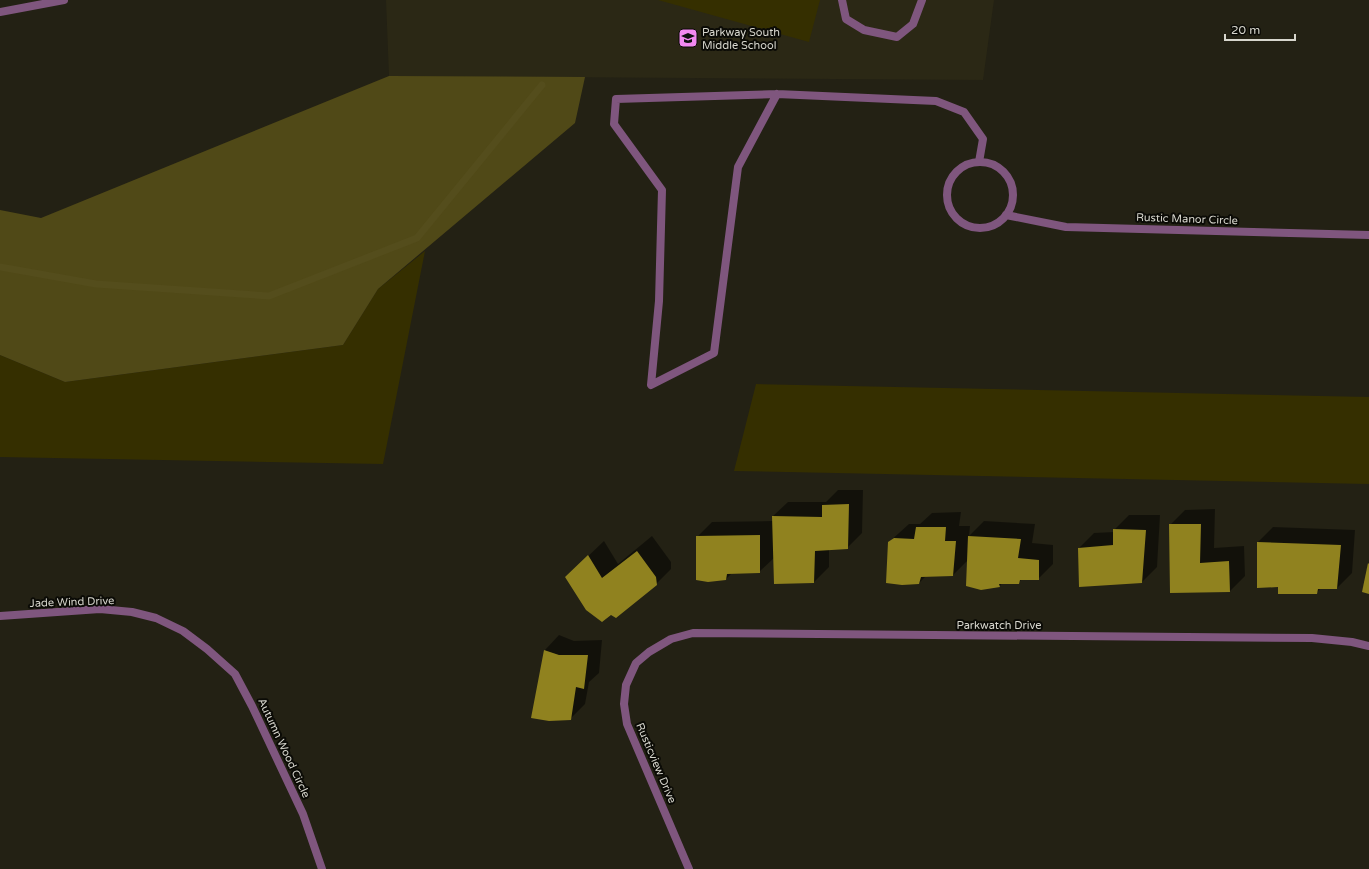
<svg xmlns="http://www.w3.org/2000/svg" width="1369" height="869" viewBox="0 0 1369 869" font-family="'Varela Round',sans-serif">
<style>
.built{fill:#2b2815}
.green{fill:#352f00}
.forest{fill:#504917}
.shadow{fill:#0007}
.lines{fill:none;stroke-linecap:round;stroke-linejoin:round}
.stream{stroke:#544d1c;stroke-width:7}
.building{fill:#90821f}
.lane{stroke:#7f567e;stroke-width:8}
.street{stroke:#7f567e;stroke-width:8}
.labels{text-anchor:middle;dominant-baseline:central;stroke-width:4;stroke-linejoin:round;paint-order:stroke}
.poi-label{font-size:11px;fill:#d7d6cd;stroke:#0b0b06;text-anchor:start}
.street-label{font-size:11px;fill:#d7d6cd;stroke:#0b0b06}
</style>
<rect width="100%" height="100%" fill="#232114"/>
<path class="built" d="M386,0H994L983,80L389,76Z"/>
<g class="green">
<path d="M658,0H820L809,42Z"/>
<path d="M425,251L383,464L0,457V355L65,382L343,345L378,289Z"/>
<path d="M756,384L1369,397V484L734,471Z"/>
</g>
<path class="forest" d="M389,76L585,77L575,123L378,289L343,345L65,382L0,355V210L41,218Z"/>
<g class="shadow">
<path d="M838,490H863L862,533L847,548L829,549V567L814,582L774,558L759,572L732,573L726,579L697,537L712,522L773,521V516L788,502H826Z"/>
<path d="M1215,509L1214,548L1244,546L1245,576L1230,591L1171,592L1170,525L1185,510Z"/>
<path d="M961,512L959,526H970L969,536L984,521L1035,524L1032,543L1053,545V564L1038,579H1022L1018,583H1002L1000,586L968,560L953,575L926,576L919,583L889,542L909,524H920L932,513Z"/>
<path d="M1129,515H1160L1157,567L1142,582L1079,548L1094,533L1114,532V530Z"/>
<path d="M1273,527L1355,530L1352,573L1337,588H1321L1316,593L1279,586L1258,542Z"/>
<path d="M652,536L671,562V569L656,584L616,617L582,562L604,541L618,564Z"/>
<path d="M559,635L574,641L602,640L599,673L589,682L585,704L570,719L545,650Z"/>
</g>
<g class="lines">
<path class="stream" d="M0,267L96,284L269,296L417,238L542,85"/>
</g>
<g class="building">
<path d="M849,504L848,549L815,551L814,583L774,584L772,516L822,517V505Z"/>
<path d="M1169,524H1201L1200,563L1229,561L1230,592L1170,593Z"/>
<path d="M916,527H946L945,541H956L953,576L921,577L919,584L902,585L886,583L888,542L894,538L914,539Z"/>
<path d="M1113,529L1146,530L1142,583L1079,587L1078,548L1113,545Z"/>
<path d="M760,535V573L727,574L726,580L708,582L696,580V536Z"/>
<path d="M968,536L1021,539L1018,558L1039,560V580H1020L1019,584H999L1000,587L981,590L966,586Z"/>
<path d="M1257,542L1341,545L1337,589H1318L1317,594H1278V587L1257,588Z"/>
<path d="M637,551L656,577L657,585L616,618L611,615L602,622L586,610L565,577L588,555L602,578Z"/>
<path d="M1368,563L1369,564V594L1362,592Z"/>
<path d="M544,650L559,655H588L584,689L576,687L571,720L549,721L531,718Z"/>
</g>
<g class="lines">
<g class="lane">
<path d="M842,0L846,19L864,30L897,37L913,24L922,0"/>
<path d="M777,94L738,167L714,353L651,385L659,301L662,190L614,124L616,99L777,94L936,101L964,112L983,139L979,162"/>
</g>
<g class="street">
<path d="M0,12L64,0"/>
<circle cx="980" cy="195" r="33"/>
<path d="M1006,215L1066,227L1369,235"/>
<path d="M0,616L100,609L132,612L156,618L183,631L207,649L235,674L252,706L303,814L322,869"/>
<path d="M689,869L627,724L624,704L626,685L636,663L649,652L671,639L693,633L1312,638L1352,642L1369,646"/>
</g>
</g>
<defs>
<g id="school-square" transform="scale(1)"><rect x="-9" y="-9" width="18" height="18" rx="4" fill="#f389f1" stroke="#0b0b06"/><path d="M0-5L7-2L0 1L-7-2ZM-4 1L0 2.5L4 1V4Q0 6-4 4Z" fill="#111"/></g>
</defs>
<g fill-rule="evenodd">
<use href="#school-square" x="688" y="38"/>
</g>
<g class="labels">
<g class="poi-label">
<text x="702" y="32">Parkway South<tspan x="702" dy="13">Middle School</tspan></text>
</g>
<g class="street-label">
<text transform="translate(1187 219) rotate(2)">Rustic Manor Circle</text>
<text transform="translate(72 602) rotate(-2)">Jade Wind Drive</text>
<text x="999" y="625">Parkwatch Drive</text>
<text transform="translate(284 748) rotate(65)">Autumn Wood Circle</text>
<text transform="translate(656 763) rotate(67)">Rusticview Drive</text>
</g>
</g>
<path d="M1225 34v6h70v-6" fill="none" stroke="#d7d6cd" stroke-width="2"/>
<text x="1231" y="34" font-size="12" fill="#d7d6cd" stroke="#0b0b06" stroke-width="3" paint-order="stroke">20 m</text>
</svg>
